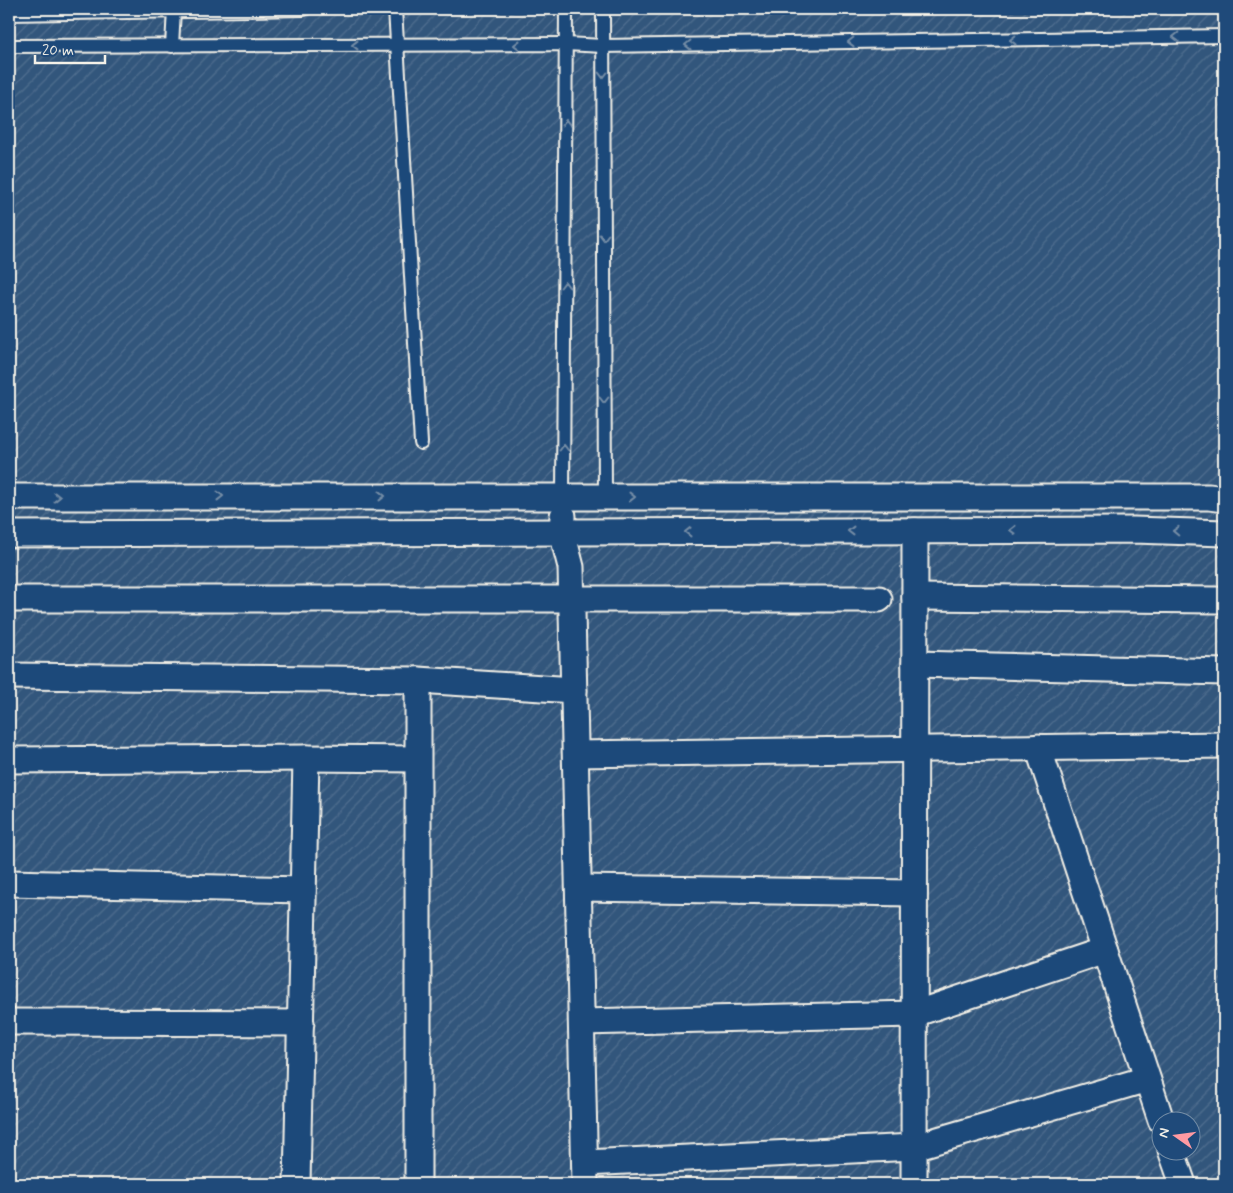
<svg xmlns="http://www.w3.org/2000/svg" width="1233" height="1193" viewBox="0 0 1233 1193" font-family="Mynerve,sans-serif">
<style>
.industrial{fill:url(#industrial-furrows);fill-rule:evenodd}
.lines{fill:none;stroke-linecap:round;stroke-linejoin:round}
.service-casing{stroke:#f4f1e8;stroke-width:16}
.minor-casing{stroke:#f4f1e8;stroke-width:29}
.service{stroke:#1f4a7a;stroke-width:12}
.minor{stroke:#1f4a7a;stroke-width:25}
.oneway{stroke:#748da6}
</style>
<defs>
<pattern id="industrial-furrows" width="10" height="10" patternUnits="userSpaceOnUse" patternTransform="scale(1.25)"><rect width="10" height="10" fill="#32567c"/><path d="M-1 1l2-2M0 10L10 0M9 11l2-2" fill="none" stroke="#506f8f"/></pattern>
</defs>
<rect width="100%" height="100%" fill="#1f4a7a"/>
<filter id="ink" filterUnits="userSpaceOnUse"><feTurbulence type="fractalNoise" baseFrequency=".02" numOctaves="2"/><feDisplacementMap in="SourceGraphic" scale="10" xChannelSelector="R" yChannelSelector="G"/><feConvolveMatrix kernelMatrix="1 2 1 2 8 2 1 2 1" color-interpolation-filters="sRGB"/></filter>
<g filter="url(#ink)">
<path class="industrial" d="M9,9H1224V1184H9ZM1160,1120H1190V1150H1160Z"/>
<g class="lines">
<g class="service-casing">
<g id="service">
<path d="M395,9L421,443"/>
<path d="M603,9L605,497"/>
<path d="M9,14L304,9"/>
<path d="M9,46L566,44L603,46L1224,36"/>
<path d="M172,46L174,9"/>
<path d="M563,496L566,9"/>
</g>
</g>
<g class="minor-casing">
<g id="minor">
<path d="M9,497H1209L1224,499"/>
<path d="M563,516L562,532L571,567L585,1184"/>
<path d="M9,534L1134,530L1224,533"/>
<path d="M915,597L1217,600"/>
<path d="M9,599H879"/>
<path d="M915,664L1224,672"/>
<path d="M9,676L418,680L574,690"/>
<path d="M418,680V1184"/>
<path d="M1038,747L1161,1120"/>
<path d="M576,754L1224,745"/>
<path d="M9,760L306,758L417,759"/>
<path d="M9,883L303,890"/>
<path d="M579,888L914,893"/>
<path d="M9,1022L301,1023"/>
<path d="M582,1022L914,1014L1105,950"/>
<path d="M1171,1150L1183,1184"/>
<path d="M585,1163L914,1147L1147,1079"/>
<path d="M297,1184L306,758"/>
<path d="M914,1184L915,531"/>
</g>
</g>
<use href="#service" class="service"/>
<use href="#minor" class="minor"/>
</g>
<defs><path id="oneway-chevron" d="M-2-3.5L2.5 0L-2 3.5" fill="none" stroke-width="1.6" stroke-linecap="round" stroke-linejoin="round" transform="scale(1.25)"/></defs>
<g class="oneway">
<use href="#oneway-chevron" transform="translate(1176 37) rotate(179)"/>
<use href="#oneway-chevron" transform="translate(1013 40) rotate(179)"/>
<use href="#oneway-chevron" transform="translate(851 42) rotate(179)"/>
<use href="#oneway-chevron" transform="translate(355 45) rotate(180)"/>
<use href="#oneway-chevron" transform="translate(517 45) rotate(180)"/>
<use href="#oneway-chevron" transform="translate(688 45) rotate(179)"/>
<use href="#oneway-chevron" transform="translate(603 75) rotate(90)"/>
<use href="#oneway-chevron" transform="translate(566 123) rotate(-90)"/>
<use href="#oneway-chevron" transform="translate(604 237) rotate(90)"/>
<use href="#oneway-chevron" transform="translate(565 285) rotate(-90)"/>
<use href="#oneway-chevron" transform="translate(604 400) rotate(90)"/>
<use href="#oneway-chevron" transform="translate(564 448) rotate(-90)"/>
<use href="#oneway-chevron" transform="translate(220 496)"/>
<use href="#oneway-chevron" transform="translate(382 496)"/>
<use href="#oneway-chevron" transform="translate(57 497)"/>
<use href="#oneway-chevron" transform="translate(632 497)"/>
<use href="#oneway-chevron" transform="translate(1013 530) rotate(180)"/>
<use href="#oneway-chevron" transform="translate(851 531) rotate(180)"/>
<use href="#oneway-chevron" transform="translate(1176 531) rotate(-178)"/>
<use href="#oneway-chevron" transform="translate(688 532) rotate(180)"/>
</g>
</g>
<rect width="1233" height="1193" fill="none" stroke="#1f4a7a" stroke-width="30"/>
<rect x="15" y="15" width="1203" height="1163" fill="none" stroke="#f4f1e8" stroke-width="2" filter="url(#ink)"/>
<g transform="translate(1176 1136) rotate(284)"><circle r="24" fill="#1f4a7a" stroke="#748da6"/>
<path d="M0-4L9 19L0 12L-9 19Z" fill="#ff9aa2"/>
<text y="-8" font-size="14" font-weight="bold" text-anchor="middle" fill="#f4f1e8">N</text>
</g>
<path d="M35 55v8h70v-8" fill="none" stroke="#f4f1e8" stroke-width="2.5"/>
<text x="42" y="55" font-size="15" fill="#f4f1e8" stroke="#1f4a7a" stroke-width="4" paint-order="stroke">20 m</text>
</svg>
